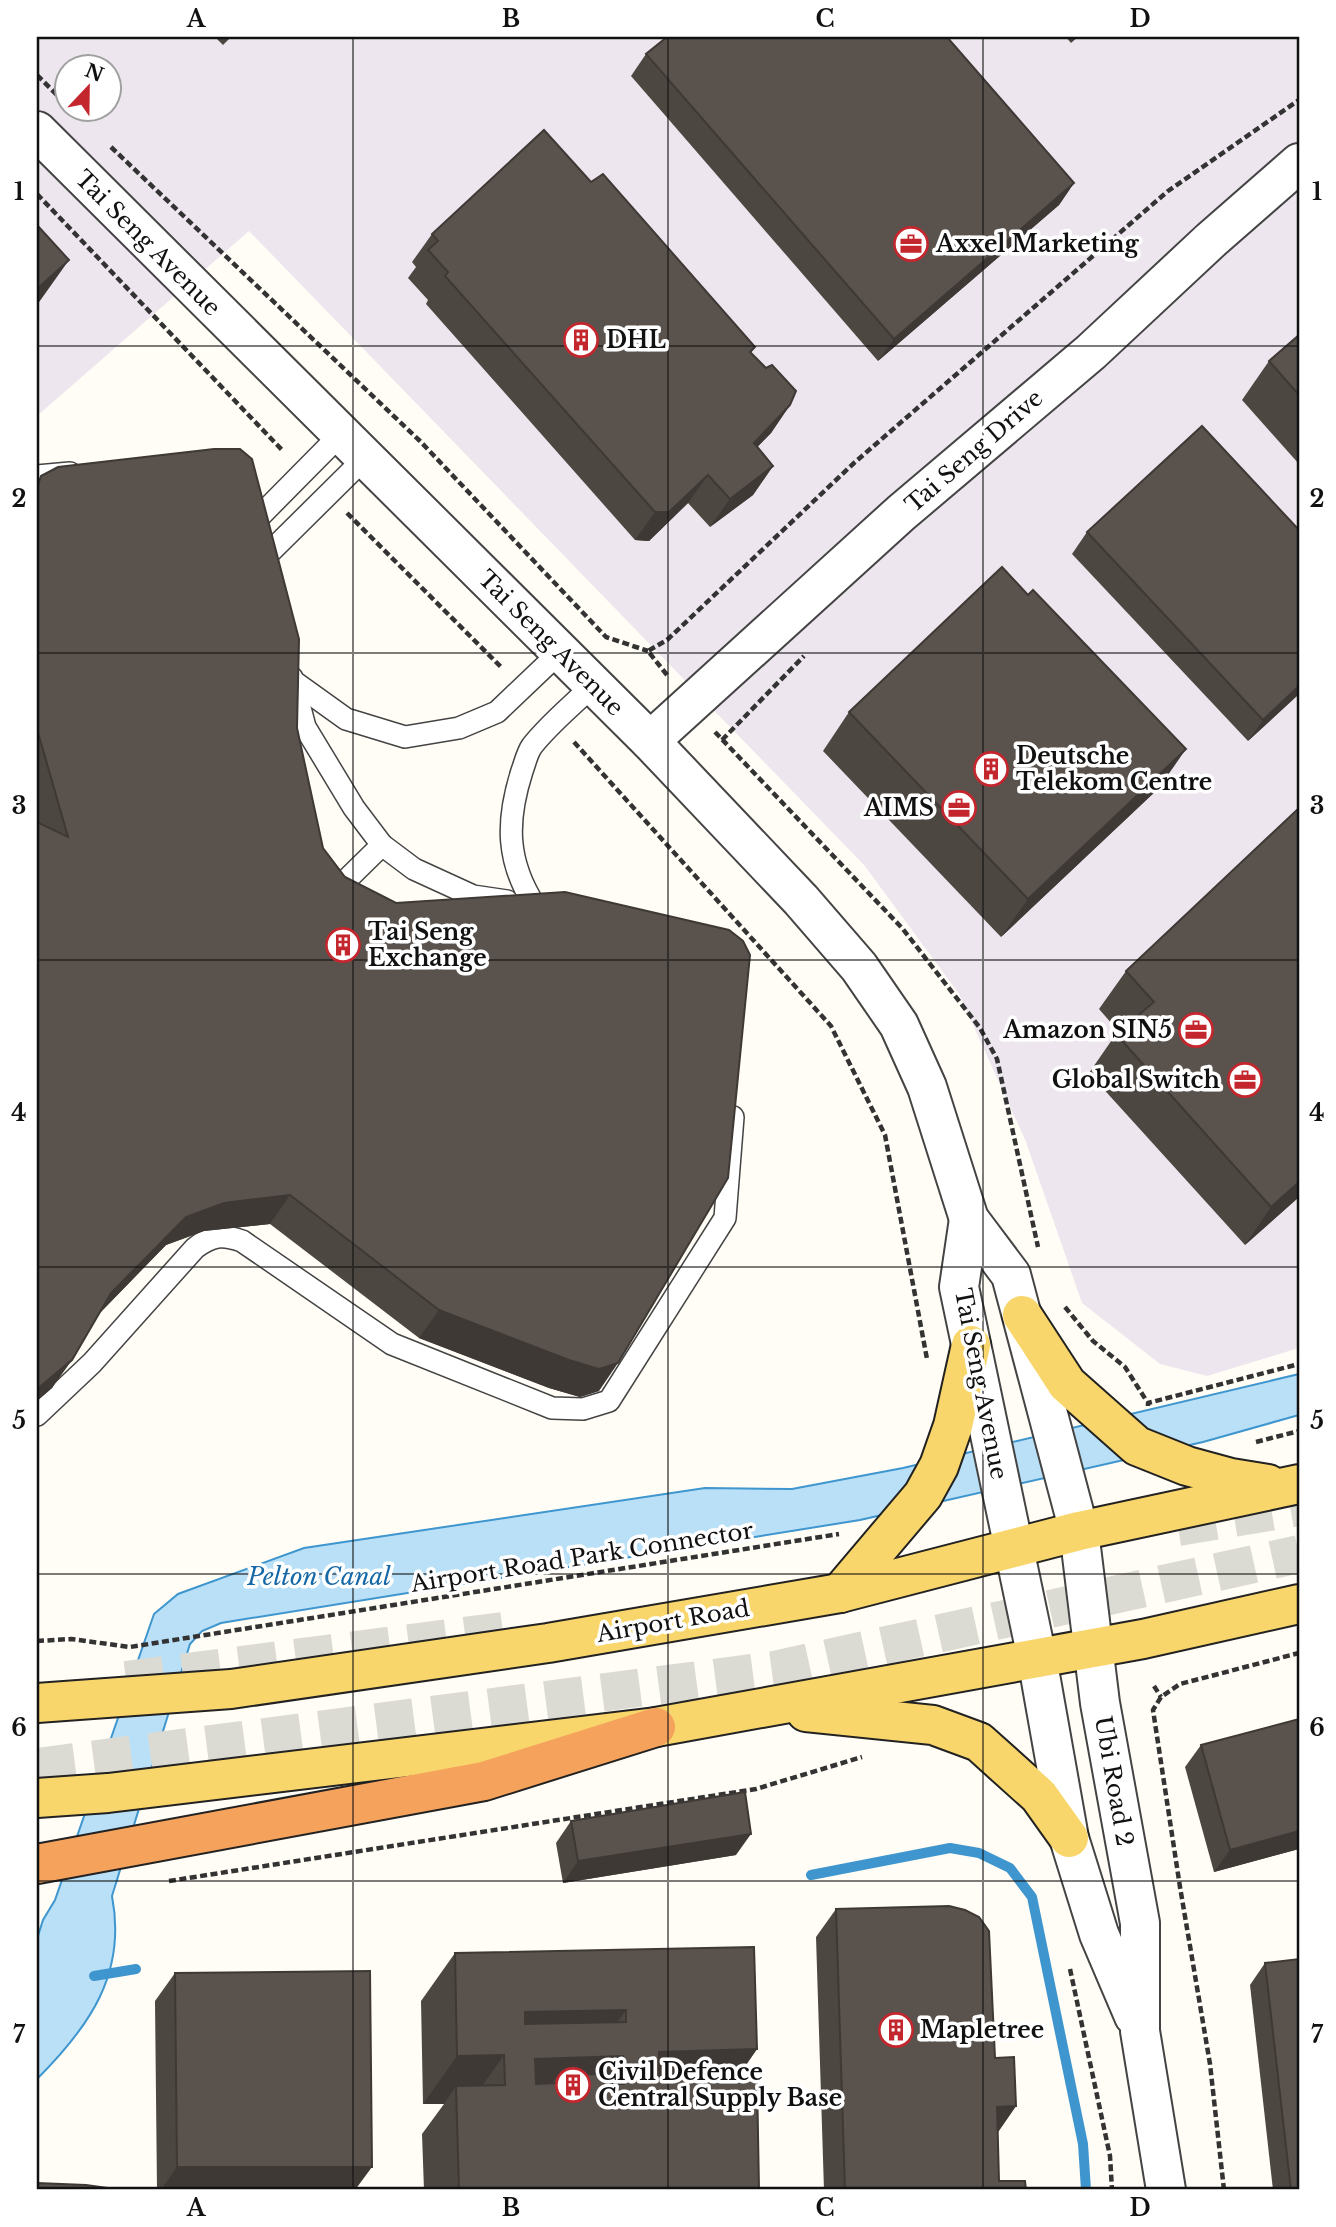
<svg xmlns="http://www.w3.org/2000/svg" width="1336" height="2227" viewBox="0 0 1336 2227" font-family="'Libre Baskerville',serif">
<style>
.industrial{fill:#eee6ef;fill-rule:evenodd}
.water{fill:#b9e0f7;stroke:#3f96cf;stroke-width:2}
.lines{fill:none;stroke-linecap:round;stroke-linejoin:round}
.stream{stroke:#3f96cf;stroke-width:10}
.highway-tunnel{stroke:#dbdad3;stroke-width:38;stroke-dasharray:38 19;stroke-linecap:butt}
.lane-casing{stroke:#444;stroke-width:24}
.street-casing{stroke:#444;stroke-width:42}
.primary-casing{stroke:#222;stroke-width:42}
.highway-casing{stroke:#222;stroke-width:42}
.path{stroke:#333;stroke-width:4.5;stroke-dasharray:7 3.5;stroke-linecap:butt}
.lane{stroke:#fff;stroke-width:21}
.street{stroke:#fff;stroke-width:38}
.primary{stroke:#f9d66b;stroke-width:38}
.highway{stroke:#f5a25d;stroke-width:38}
.wall{fill:#4d4742}
.shaded-wall{fill:#3f3936}
.building{fill:#5a524d;stroke:#3f3936;stroke-width:2;fill-rule:evenodd}
.grid{fill:none;stroke:#111;stroke-width:2;stroke-opacity:0.55}
.labels{text-anchor:middle;dominant-baseline:central;stroke-width:7;stroke-linejoin:round;paint-order:stroke}
.street-label{font-size:23px;fill:#111;stroke:#fff}
.poi-label{font-size:23px;font-weight:bold;fill:#111;stroke:#fff;text-anchor:start}
.water-label{font-size:24px;font-style:italic;fill:#1768a6;stroke:#fff}
.neatline{fill:none;stroke:#111;stroke-width:2.5}
.grid-label{font-size:23px;text-anchor:middle;font-weight:bold;fill:#111}
</style>
<rect width="100%" height="100%" fill="#fffdf5"/>
<path class="industrial" d="M37,37H1299V1348L1207,1376L1160,1364L1082,1303L1026,1142L959,994L864,865L249,231L37,416ZM66,66H108V108H66Z"/>
<path class="water" d="M1299,1374V1415L1203,1442L860,1520L221,1623L202,1631L190,1644L112,1896C127,1974 89,2027 37,2079V1939L43,1920L55,1900L154,1614L178,1594L304,1548L705,1488L792,1489L903,1468Z"/>
<g class="lines">
<g class="stream">
<path d="M811,1875L950,1848L979,1853L1010,1868L1032,1897L1083,2144L1086,2190"/>
<path d="M94,1976L136,1969"/>
</g>
<g class="highway-tunnel">
<path d="M1178,1527L1299,1507"/>
<path d="M126,1680L503,1631"/>
<path d="M37,1767L774,1670L1299,1554"/>
</g>
<g class="lane-casing">
<g id="lane">
<path d="M37,476L70,473"/>
<path d="M258,518L341,434"/>
<path d="M267,555L365,458"/>
<path d="M292,678L293,681L346,719L405,737L459,728L497,712L560,652"/>
<path d="M293,681L305,727L354,808L382,845L414,869L473,896L507,901"/>
<path d="M329,897L382,845"/>
<path d="M535,906C506,861 506,821 522,771C525,763 527,753 532,746C549,724 573,705 593,685"/>
<path d="M37,1415L92,1363L195,1248C212,1235 222,1234 242,1241L392,1344L552,1408L583,1409L609,1401L725,1218L733,1117"/>
</g>
</g>
<g class="street-casing">
<g id="street">
<path d="M37,131L650,741L801,900L859,967L899,1025L927,1087L969,1219L1011,1275L1079,1531L1100,1703L1140,1923V2031L1166,2190"/>
<path d="M650,741L901,513L1091,352L1211,240L1299,163"/>
<path d="M969,1219L959,1287L1037,1658L1069,1838L1099,1934L1134,2016"/>
</g>
</g>
<g class="primary-casing">
<g id="primary">
<path d="M1022,1315L1067,1384L1137,1446L1187,1466L1231,1478L1268,1484"/>
<path d="M840,1593L923,1495L939,1466L953,1426L971,1345"/>
<path d="M37,1703L231,1689L548,1643L840,1593L1079,1531L1299,1484"/>
<path d="M806,1712L933,1725L979,1742L1039,1796L1069,1838"/>
<path d="M37,1798L108,1793L656,1727L1143,1639L1299,1604"/>
</g>
</g>
<g class="highway-casing">
<path id="highway" d="M37,1864L484,1781L656,1727"/>
</g>
<g class="path">
<path d="M37,75L61,99"/>
<path d="M111,147L420,441L606,637L648,651"/>
<path d="M37,194L283,451"/>
<path d="M347,513L502,668"/>
<path d="M667,675L648,651L667,640L854,463L1168,191L1299,100"/>
<path d="M715,732L902,928L980,1028L997,1059L1038,1247"/>
<path d="M722,740L804,656"/>
<path d="M574,742L831,1026L885,1135L927,1359"/>
<path d="M1065,1307L1093,1341L1125,1367L1146,1400"/>
<path d="M1148,1406V1403L1299,1364"/>
<path d="M1256,1442L1299,1431"/>
<path d="M37,1641L71,1639L130,1647L839,1534"/>
<path d="M1154,1686L1161,1697"/>
<path d="M169,1881L756,1789L862,1757"/>
<path d="M1070,1969L1110,2156L1112,2190"/>
<path d="M1224,2190L1210,2064L1180,1887L1153,1710L1161,1697L1180,1684L1299,1653"/>
</g>
<use href="#lane" class="lane"/>
<use href="#street" class="street"/>
<use href="#primary" class="primary"/>
<use href="#highway" class="highway"/>
</g>
<g class="wall">
<path d="M215,37H231L223,45Z"/>
<path d="M1066,37H1078L1071,43Z"/>
<path d="M646,54L1074,183L1059,205L878,361L631,76Z"/>
<path d="M591,182L755,347L751,353L790,405L771,433L757,447L773,466L753,495L710,527L688,503L649,541L635,540L426,304L428,300L408,278L416,267L412,262L432,234Z"/>
<path d="M1299,335V464L1242,400L1269,361Z"/>
<path d="M41,476L297,728L323,848L599,1391L580,1397L549,1388L419,1338L270,1224L204,1231L166,1245L99,1314L52,1388L37,1401V482Z"/>
<path d="M1299,530V694L1248,741L1072,554L1087,532Z"/>
<path d="M849,712L1159,788L1001,937L823,751Z"/>
<path d="M1299,808V1197L1245,1245L1089,1073L1116,1034L1119,1032L1099,1009L1126,971Z"/>
<path d="M1201,1745L1299,1849L1214,1872L1185,1767Z"/>
<path d="M571,1821L736,1855L563,1883L556,1843Z"/>
<path d="M836,1909L995,2058L1016,2106L998,2132L999,2181L1026,2190H824L816,1937Z"/>
<path d="M455,1953L757,2049L737,2078L759,2190H424L422,2134L444,2104H423L421,2001Z"/>
<path d="M1265,1963L1299,2190H1273L1250,1985Z"/>
<path d="M175,1973L355,2190H157L155,2001Z"/>
</g>
<g class="shaded-wall">
<path d="M1074,183L1059,205L878,361L894,339Z"/>
<path d="M69,260L37,305V289Z"/>
<path d="M790,405L771,433L734,471L754,443Z"/>
<path d="M773,466L753,495L710,527L730,499Z"/>
<path d="M708,475L688,503L649,541L635,540L655,512Z"/>
<path d="M1299,686V694L1248,741L1263,720Z"/>
<path d="M1186,749L1159,788L1001,937L1028,899Z"/>
<path d="M1299,1182V1197L1245,1245L1271,1207Z"/>
<path d="M290,1195L270,1224L204,1231L166,1245L92,1321L111,1293L186,1217L224,1203Z"/>
<path d="M439,1310L618,1363L599,1391L580,1397L549,1388L419,1338Z"/>
<path d="M72,1360L52,1388L37,1401V1389Z"/>
<path d="M1299,1831V1849L1214,1872L1230,1850Z"/>
<path d="M751,1834L736,1855L563,1883L578,1861Z"/>
<path d="M626,2010L593,2057L623,2056L589,2104L559,2083L558,2075L536,2106L535,2060L504,2055L470,2103L456,2086L444,2104H423L457,2056L525,2012Z"/>
<path d="M757,2049L723,2098L625,2100L659,2052Z"/>
<path d="M1016,2106L996,2135L997,2107Z"/>
<path d="M177,2167H372L355,2190H161Z"/>
</g>
<g class="building">
<path d="M667,37H947L1074,183L894,339L646,54Z"/>
<path d="M544,130L591,182L603,174L755,347L750,352L766,368L772,365L796,391L790,405L754,443L773,466L730,499L708,475L669,512H655L445,276L448,272L428,250L438,241L432,234Z"/>
<path d="M37,225L69,260L37,289Z"/>
<path d="M1299,335V395L1269,361Z"/>
<path d="M1202,426L1299,530V686L1263,720L1087,532Z"/>
<path d="M214,449H240L252,459L299,639L297,728L323,848L345,877L396,903L565,892L729,930L743,941L750,955L728,1178L618,1363L599,1369L569,1360L439,1310L290,1195L224,1203L186,1217L111,1293L72,1360L37,1389V822L68,837L37,729V488L41,476L58,467Z"/>
<path d="M1002,567L1028,595L1033,590L1186,749L1028,899L849,712Z"/>
<path d="M1299,808V1182L1271,1207L1116,1034L1154,1002L1126,971Z"/>
<path d="M1299,1719V1831L1230,1850L1201,1745Z"/>
<path d="M745,1792L751,1834L578,1861L571,1821Z"/>
<path d="M949,1906L965,1910L979,1917L989,1931L995,2058L1014,2057L1016,2106L997,2107L999,2181H1025L1026,2190H845L836,1909Z"/>
<path d="M754,1947L757,2049L659,2052V2080L757,2078L759,2190H459L456,2086L505,2085L504,2055L457,2056L455,1953ZM626,2010V2022L525,2024V2012ZM623,2056L624,2084H604V2074L558,2075L559,2083L536,2084L535,2059Z"/>
<path d="M1299,1959V2190H1291L1265,1963Z"/>
<path d="M370,1971L372,2167H177L175,1973Z"/>
<path d="M37,2183L86,2185L122,2190H37Z"/>
</g>
<path class="grid" d="M353,37V2190M668,37V2190M983,37V2190M37,346H1299M37,653H1299M37,960H1299M37,1267H1299M37,1574H1299M37,1881H1299"/>
<defs>
<g id="office-ring" transform="scale(1.75)"><circle r="9.5" fill="#fff" stroke="#c4262e" stroke-width="1.5"/><path d="M-6-3h4V-5.5h4V-3h4V5H-6ZM-1-4.5V-3h2v-1.5ZM-6 0V1H6V0Z" fill="#c4262e"/></g>
<g id="building-ring" transform="scale(1.75)"><circle r="9.5" fill="#fff" stroke="#c4262e" stroke-width="1.5"/><path d="M-4-6H4V6H1V3H-1V6H-4ZM-2.5-4.3h1.7v1.8h-1.7ZM.8-4.3h1.7v1.8H.8ZM-2.5-1h1.7V.8h-1.7ZM.8-1h1.7V.8H.8Z" fill="#c4262e"/></g>
</defs>
<g fill-rule="evenodd">
<use href="#office-ring" x="911" y="244"/>
<use href="#building-ring" x="581" y="340"/>
<use href="#building-ring" x="991" y="769"/>
<use href="#office-ring" x="959" y="808"/>
<use href="#building-ring" x="343" y="945"/>
<use href="#office-ring" x="1196" y="1030"/>
<use href="#office-ring" x="1245" y="1080"/>
<use href="#building-ring" x="896" y="2030"/>
<use href="#building-ring" x="573" y="2085"/>
</g>
<g class="labels">
<g class="street-label">
<text transform="translate(148 243) rotate(45)">Tai Seng Avenue</text>
<text transform="translate(974 451) rotate(-41)">Tai Seng Drive</text>
<text transform="translate(551 643) rotate(45)">Tai Seng Avenue</text>
<text transform="translate(981 1384) rotate(79)">Tai Seng Avenue</text>
<text transform="translate(582 1557) rotate(-9)">Airport Road Park Connector</text>
<text transform="translate(673 1621) rotate(-10)">Airport Road</text>
<text transform="translate(1114 1781) rotate(80)">Ubi Road 2</text>
</g>
<g class="poi-label">
<text x="936" y="244">Axxel Marketing</text>
<text x="606" y="340">DHL</text>
<text x="1016" y="756">Deutsche<tspan x="1016" dy="26">Telekom Centre</tspan></text>
<text x="934" y="808" text-anchor="end">AIMS</text>
<text x="368" y="932">Tai Seng<tspan x="368" dy="26">Exchange</tspan></text>
<text x="1172" y="1030" text-anchor="end">Amazon SIN5</text>
<text x="1220" y="1080" text-anchor="end">Global Switch</text>
<text x="920" y="2030">Mapletree</text>
<text x="598" y="2072">Civil Defence<tspan x="598" dy="26">Central Supply Base</tspan></text>
</g>
<g class="water-label">
<text x="319" y="1576">Pelton Canal</text>
</g>
</g>
<rect width="1336" height="2227" fill="none" stroke="#ffffff" stroke-width="77"/>
<g transform="translate(88 88) rotate(22)"><circle r="33" fill="#ffffff" stroke="#a0a0a0" stroke-width="2"/>
<path d="M0-5L12 26L0 18L-12 26Z" fill="#c4262e"/>
<text y="-10" font-size="19" font-weight="bold" text-anchor="middle" fill="#111111">N</text>
</g>
<rect x="38" y="38" width="1260" height="2150" class="neatline"/>
<g class="grid-label">
<text x="196" y="27">A</text>
<text x="511" y="27">B</text>
<text x="825" y="27">C</text>
<text x="1140" y="27">D</text>
<text x="19" y="200">1</text>
<text x="1317" y="200">1</text>
<text x="19" y="507">2</text>
<text x="1317" y="507">2</text>
<text x="19" y="814">3</text>
<text x="1317" y="814">3</text>
<text x="19" y="1121">4</text>
<text x="1317" y="1121">4</text>
<text x="19" y="1429">5</text>
<text x="1317" y="1429">5</text>
<text x="19" y="1736">6</text>
<text x="1317" y="1736">6</text>
<text x="19" y="2043">7</text>
<text x="1317" y="2043">7</text>
<text x="196" y="2216">A</text>
<text x="511" y="2216">B</text>
<text x="825" y="2216">C</text>
<text x="1140" y="2216">D</text>
</g>
</svg>
